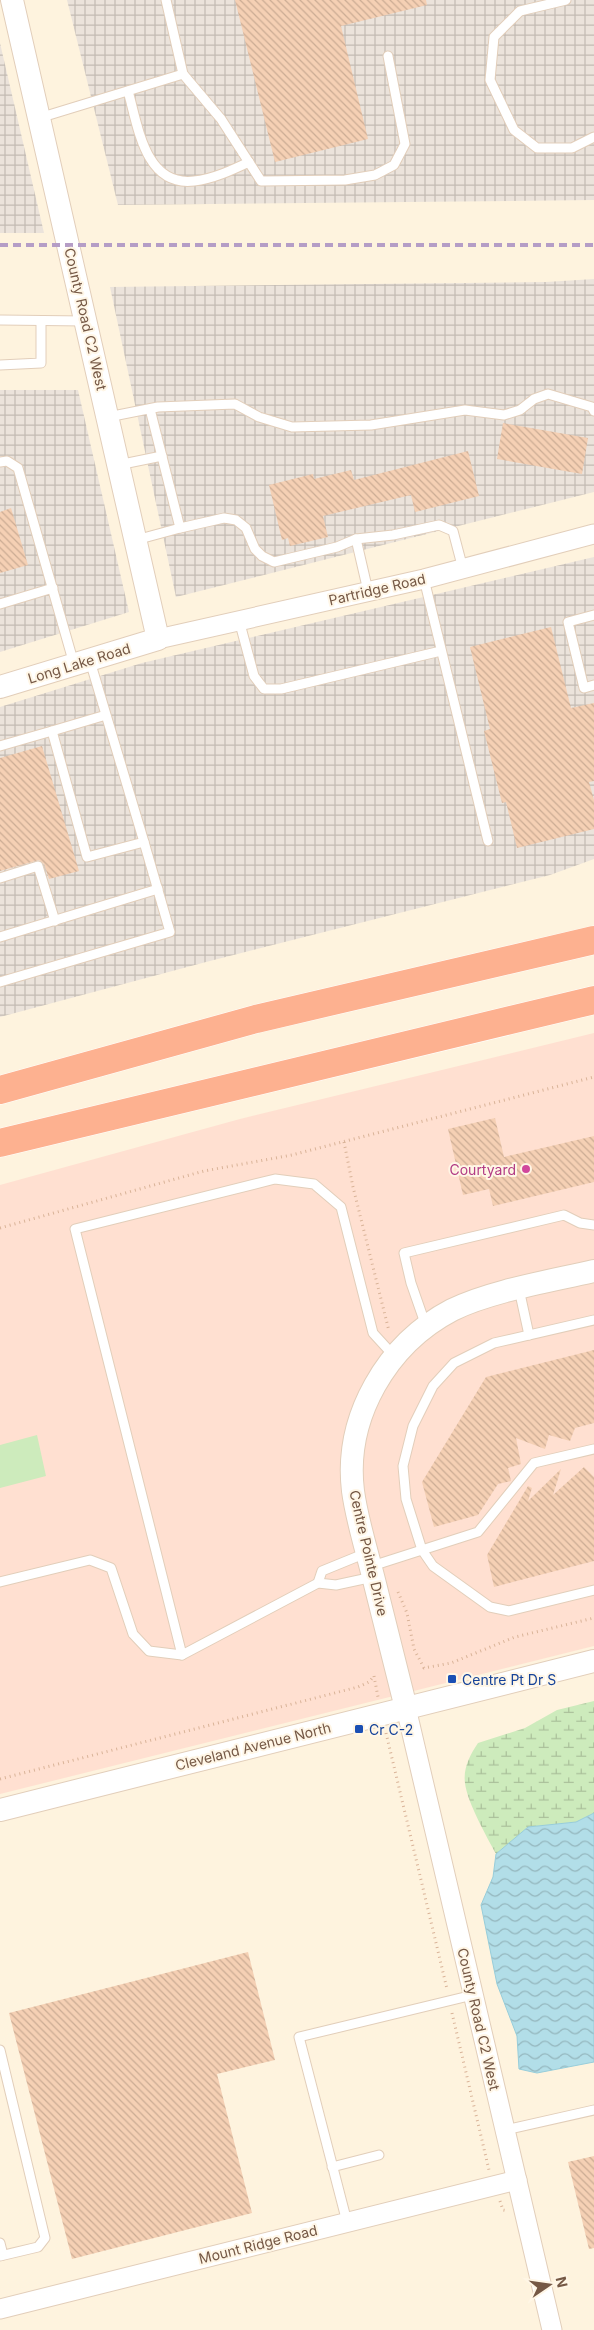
<svg xmlns="http://www.w3.org/2000/svg" width="594" height="2330" viewBox="0 0 594 2330" font-family="Inter,sans-serif">
<style>
.commercial{fill:#ffe0d1}
.industrial{fill:url(#industrial-grid)}
.wetland{fill:url(#wetland-marsh)}
.pitch{fill:#cdebbc}
.water{fill:url(#water-waves);stroke:#97cdda}
.building{fill:url(#building-back-hatch)}
.lines{fill:none;stroke-linecap:round;stroke-linejoin:round}
.service-casing{stroke:#e2ceba;stroke-width:11}
.minor-casing{stroke:#e2ceba;stroke-width:21}
.tertiary-casing{stroke:#e2ceba;stroke-width:24}
.motorway-casing{stroke:#fff;stroke-width:29}
.path{stroke:#d9b398;stroke-width:3;stroke-dasharray:1 4;stroke-linecap:butt}
.service{stroke:#fff;stroke-width:9}
.minor{stroke:#fff;stroke-width:19}
.tertiary{stroke:#fff;stroke-width:22}
.motorway{stroke:#fdb190;stroke-width:28}
.rail{stroke:#b59dc6;stroke-width:4;stroke-dasharray:8 5;stroke-linecap:butt}
.hotel-dot{fill:#d1479c;stroke:#fff6e6;stroke-width:2}
.transit-dot{fill:#1a4fb4;stroke:#fff6e6;stroke-width:2}
.labels{text-anchor:middle;dominant-baseline:central;stroke-width:4;stroke-linejoin:round;paint-order:stroke}
.street-label{font-size:14px;fill:#755845;stroke:#fff6e6}
.hotel-label{font-size:14px;fill:#b23c85;stroke:#fff6e6;text-anchor:end}
.transit-label{font-size:14px;fill:#164399;stroke:#fff6e6;text-anchor:start}
</style>
<defs>
<pattern id="industrial-grid" width="8" height="8" patternUnits="userSpaceOnUse" patternTransform="scale(1.25)"><rect width="8" height="8" fill="#ebe3db"/><path d="M0 4h8M4 0v8" fill="none" stroke="#c3bbb3"/></pattern>
<pattern id="wetland-marsh" width="20" height="14" patternUnits="userSpaceOnUse" patternTransform="scale(1.25)"><rect width="20" height="14" fill="#cdebbc"/><path d="M1 5h8M5 5V1M11 12h8M15 12V8" fill="none" stroke="#abc19b"/></pattern>
<pattern id="water-waves" width="16" height="10" patternUnits="userSpaceOnUse" patternTransform="scale(1.25)"><rect width="16" height="10" fill="#b2dee8"/><path d="M0 5q4-4 8 0t8 0" fill="none" stroke="#95b7be"/></pattern>
<pattern id="building-back-hatch" width="6" height="6" patternUnits="userSpaceOnUse" patternTransform="scale(1.25)"><rect width="6" height="6" fill="#f5d0b4"/><path d="M-1 5l2 2M0 0l6 6M5-1l2 2" fill="none" stroke="#cbac94"/></pattern>
</defs>
<rect width="100%" height="100%" fill="#fef3de"/>
<path class="commercial" d="M594,1033V1646L0,1794V1185L240,1119Z"/>
<g class="industrial">
<path d="M67,0H594V200L118,205Z"/>
<path d="M0,43L44,233H0Z"/>
<path d="M594,279V492L176,597L110,287L546,282Z"/>
<path d="M0,390H78L129,612L0,652Z"/>
<path d="M594,557V859L550,875L206,962L0,1017V707L142,663Z"/>
</g>
<path class="wetland" d="M594,1701V1813L576,1822L528,1827L496,1854C487,1837 467,1802 465,1783C463,1768 470,1755 478,1743L525,1728L557,1710Z"/>
<path class="pitch" d="M37,1435L46,1476L0,1488V1445Z"/>
<path class="water" d="M594,1813V2062L537,2073L519,2069L517,2036L497,1984L481,1905L493,1877L496,1854L528,1827L576,1822Z"/>
<g class="building">
<path d="M235,0H426L427,5L341,26L368,139L275,162Z"/>
<path d="M503,423L588,438L582,474L497,459Z"/>
<path d="M468,451L479,496L415,512L411,495L323,516L328,537L290,546L288,538L282,540L269,485L313,474L314,479L351,470L354,480Z"/>
<path d="M11,508L28,565L0,573V512Z"/>
<path d="M551,627L571,708L594,703V781L589,782L594,800V829L517,848L506,802L502,803L484,731L490,729L470,647Z"/>
<path d="M42,746L79,871L49,879L44,864L39,860L0,871V758Z"/>
<path d="M495,1118L504,1157L594,1136V1182L493,1206L489,1189L463,1195L448,1129Z"/>
<path d="M594,1350V1423L575,1428L570,1441L549,1435L545,1449L516,1438L521,1464L508,1468L511,1481L498,1484L478,1515L434,1527L422,1482L486,1377Z"/>
<path d="M584,1467L594,1477V1561L494,1587L487,1555L528,1486L532,1488L528,1501L561,1469L553,1495Z"/>
<path d="M248,1952L275,2060L217,2074L252,2213L72,2259L9,2013Z"/>
<path d="M594,2156V2248L589,2249L568,2162Z"/>
</g>
<g class="lines">
<g class="service-casing">
<g id="service">
<path d="M566,0L520,11L494,37L490,80L514,130L537,148H572L594,137"/>
<path d="M183,74L221,119L261,181L345,180L375,175L394,165L405,144L388,56"/>
<path d="M128,91C138,126 145,187 194,181C213,179 232,170 249,162"/>
<path d="M39,118L183,74L166,0"/>
<path d="M0,320L85,321"/>
<path d="M0,365L41,363V321"/>
<path d="M108,417L158,407L235,404L259,417L292,427L371,425L465,410L504,415L520,410L534,399L548,394L592,407L594,411"/>
<path d="M0,462L7,461L18,468L74,664"/>
<path d="M118,465L162,456"/>
<path d="M180,528L224,518L236,520L246,528L255,549L262,556L274,562L337,547L356,539L393,535L439,525L453,531L463,569"/>
<path d="M356,539L368,591"/>
<path d="M136,540L180,528L150,409"/>
<path d="M424,579L488,841"/>
<path d="M0,604L53,588"/>
<path d="M594,615L568,622L584,688L594,685"/>
<path d="M239,620L254,676L264,689H281L441,651"/>
<path d="M90,661L144,842L87,857L52,731L106,715"/>
<path d="M0,746L52,731"/>
<path d="M0,878L38,866L55,921"/>
<path d="M0,937L158,889"/>
<path d="M0,982L170,932L144,842"/>
<path d="M519,1289L529,1335"/>
<path d="M594,1320L494,1343L454,1363L433,1386L413,1426L403,1466L406,1499L422,1550L433,1566L490,1607L509,1611L594,1590"/>
<path d="M426,1326L411,1283L404,1253L564,1215L580,1223L594,1225"/>
<path d="M372,1566L478,1532L534,1463L594,1449"/>
<path d="M373,1577L336,1585L318,1583L182,1655L75,1229L275,1179L314,1184L341,1207L373,1333L394,1356"/>
<path d="M0,1582L90,1560L111,1568L133,1634L149,1651L182,1655"/>
<path d="M318,1583L322,1571L366,1553"/>
<path d="M0,2050L45,2238L38,2247L0,2256"/>
<path d="M505,2130L594,2110"/>
<path d="M332,2167L379,2155"/>
<path d="M347,2222L299,2037L473,1995"/>
<path d="M0,2243L3,2255"/>
</g>
</g>
<g class="minor-casing">
<g id="minor">
<path d="M158,639L424,579L594,534"/>
<path d="M406,1708L552,2330"/>
<path d="M0,2309L517,2180"/>
</g>
</g>
<g class="tertiary-casing">
<g id="tertiary">
<path d="M0,687L158,639L12,0"/>
<path d="M406,1708C395,1665 385,1623 374,1580C367,1551 357,1521 353,1491C344,1417 387,1344 452,1310C490,1291 551,1281 594,1271"/>
<path d="M0,1810L594,1661"/>
</g>
</g>
<g class="motorway-casing">
<g id="motorway">
<path d="M0,1090L256,1019L594,940"/>
<path d="M0,1143L594,1000"/>
</g>
</g>
<g class="path">
<path d="M344,1142L353,1187L389,1331"/>
<path d="M0,1228L204,1171L292,1155L594,1077"/>
<path d="M398,1592L407,1613L414,1649L424,1668L451,1663L515,1637L594,1618"/>
<path d="M374,1676L378,1697"/>
<path d="M386,1733L447,1989"/>
<path d="M0,1779L358,1687L369,1682L374,1676"/>
<path d="M452,2013L489,2170"/>
<path d="M500,2201L503,2210L508,2211"/>
</g>
<use href="#service" class="service"/>
<use href="#minor" class="minor"/>
<use href="#tertiary" class="tertiary"/>
<use href="#motorway" class="motorway"/>
<path class="rail" d="M0,245H594"/>
</g>
<circle class="hotel-dot" cx="526" cy="1169" r="5"/>
<g class="transit-dot">
<rect x="447" y="1674" width="10" height="10" rx="2.5"/>
<rect x="354" y="1724" width="10" height="10" rx="2.5"/>
</g>
<g class="labels">
<g class="street-label">
<text transform="translate(86 319) rotate(77)">County Road C2 West</text>
<text transform="translate(377 589) rotate(-13)">Partridge Road</text>
<text transform="translate(79 663) rotate(-17)">Long Lake Road</text>
<text transform="translate(369 1553) rotate(77)">Centre Pointe Drive</text>
<text transform="translate(253 1746) rotate(-14)">Cleveland Avenue North</text>
<text transform="translate(479 2019) rotate(77)">County Road C2 West</text>
<text transform="translate(258 2244) rotate(-14)">Mount Ridge Road</text>
</g>
<g class="hotel-label">
<text x="516" y="1169">Courtyard</text>
</g>
<g class="transit-label">
<text x="462" y="1679">Centre Pt Dr S</text>
<text x="369" y="1729">Cr C-2</text>
</g>
</g>
<g transform="translate(549 2285) rotate(77)" stroke="#fff6e6" stroke-width="4" paint-order="stroke">
<path d="M0-4L9 19L0 12L-9 19Z" fill="#755845"/>
<text y="-8" font-size="14" font-weight="bold" text-anchor="middle" fill="#755845">N</text>
</g>
</svg>
